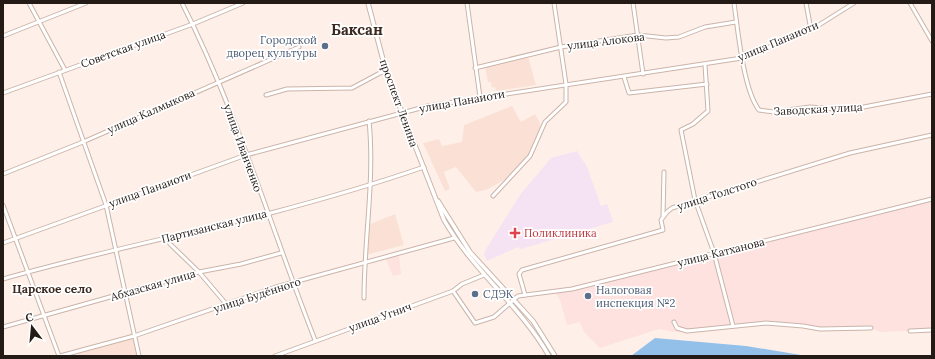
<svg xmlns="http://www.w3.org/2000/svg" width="935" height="359" viewBox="0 0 935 359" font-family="Lora,serif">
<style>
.built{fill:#fbe1d5}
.industrial{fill:#fde2e0}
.medical{fill:#f5e2f3}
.water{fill:#92c0e8}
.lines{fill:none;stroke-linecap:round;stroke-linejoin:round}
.minor-casing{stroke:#cbb4a9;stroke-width:5}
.major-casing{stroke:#cbb4a9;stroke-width:5.5}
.minor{stroke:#fff;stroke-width:3}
.major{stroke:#fff;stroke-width:3.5}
.service-dot{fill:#5c6f8a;stroke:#fff;stroke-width:1.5}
.health-dot{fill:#e0444e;stroke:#fff;stroke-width:1.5}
.labels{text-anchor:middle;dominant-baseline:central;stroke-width:3.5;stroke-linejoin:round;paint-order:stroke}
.service-label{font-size:11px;fill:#4e5e75;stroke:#fff;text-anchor:start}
.street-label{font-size:11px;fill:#241b17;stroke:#fff}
.health-label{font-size:11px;fill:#be3a42;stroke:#fff;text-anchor:start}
.neighbourhood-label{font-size:12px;font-weight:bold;fill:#3b2920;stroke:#fff}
.district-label{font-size:15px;font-weight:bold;fill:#3b2920;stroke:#fff}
</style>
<rect width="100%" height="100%" fill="#fef0e9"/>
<g class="built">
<path d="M528,56L536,85L496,91L495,87L492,88L491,82H488L485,67Z"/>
<path d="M512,106L521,122L535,114L540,123V131L524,163L506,179L486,190L476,192L456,167L444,172L450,189L445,191L423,143L439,139L442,146L462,142L464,125Z"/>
<path d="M395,214L404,245L366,255L368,225Z"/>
<path d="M133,337L137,356H73L115,342Z"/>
</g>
<g class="industrial">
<path d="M932,199V330L880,332L871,328L820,329L766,323L673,332L659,329L600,348L584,332L580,322L567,325L560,300L554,291L572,289Z"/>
<path d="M399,254L401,274L393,276L385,257Z"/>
</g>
<path class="medical" d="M577,151L587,167L601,206L607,204L613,222L521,249L518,247L487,261L484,254L486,249L520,195L551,158Z"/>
<path class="water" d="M655,338L746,346L807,356H631Z"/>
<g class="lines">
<g class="minor-casing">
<g id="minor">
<path d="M29,3L65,70"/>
<path d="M182,3C237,111 271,228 315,340"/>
<path d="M467,3L480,97"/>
<path d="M633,3L643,74"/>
<path d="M734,3C738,30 743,89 759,110L774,112L810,107L848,110L932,94"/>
<path d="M806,3L811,30"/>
<path d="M910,3L932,41"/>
<path d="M3,36L86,3"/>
<path d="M705,65L708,111L693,124L681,130L695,200L714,253L733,326"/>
<path d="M475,68L561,47L638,35L666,38L679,37L705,27L736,22"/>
<path d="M59,72L106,205L139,356"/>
<path d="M624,77L629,93L707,84"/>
<path d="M3,93L193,24L243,3"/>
<path d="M266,95L287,89L352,88L380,73L386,71"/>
<path d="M3,174L83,142L299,47"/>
<path d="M493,196L530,156L545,122L566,102V84L554,3"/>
<path d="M3,205L59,356"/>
<path d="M663,216L664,172"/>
<path d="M167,238L170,244L199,272L227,305"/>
<path d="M3,243L246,155L428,106L742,58L811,30L854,3"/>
<path d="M3,279C90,254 179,236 267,214C320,200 372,185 424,167"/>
<path d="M453,291L475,323L494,317L518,296L572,289L932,199"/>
<path d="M525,295L519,274L522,270L663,230L661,220L667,212L672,208L850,153L932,135"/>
<path d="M364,298C364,239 375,179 369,121"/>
<path d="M674,322L677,328L687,331L766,323L803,326L820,329L871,328"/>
<path d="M3,327L199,272L241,264L281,253"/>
<path d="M910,331L932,330"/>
<path d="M60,356L134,336L276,287L454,238"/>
<path d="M275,356L453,291L462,284L484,275"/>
</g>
</g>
<g class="major-casing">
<g id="major">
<path d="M368,3L386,71L444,220C473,271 520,305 549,356"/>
<path d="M438,201L470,252L533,321L555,356"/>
</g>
</g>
<use href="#minor" class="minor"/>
<use href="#major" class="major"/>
</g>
<g class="service-dot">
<circle cx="325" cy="46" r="4"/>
<circle cx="475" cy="294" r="4"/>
<circle cx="588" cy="296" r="4"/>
</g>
<path class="health-dot" d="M513 227h4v4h4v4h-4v4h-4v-4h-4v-4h4z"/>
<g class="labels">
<g class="service-label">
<text x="317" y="40" text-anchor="end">Городской<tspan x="317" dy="13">дворец культуры</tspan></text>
<text x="596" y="290">Налоговая<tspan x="596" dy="13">инспекция №2</tspan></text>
<text x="483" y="294">СДЭК</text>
</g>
<g class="street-label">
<text transform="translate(606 41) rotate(-7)">улица Алокова</text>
<text transform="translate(778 41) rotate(-23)">улица Панаиоти</text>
<text transform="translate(123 49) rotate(-20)">Советская улица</text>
<text transform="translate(462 101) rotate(-10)">улица Панаиоти</text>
<text transform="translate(399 103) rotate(70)">проспект Ленина</text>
<text transform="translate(818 109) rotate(-3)">Заводская улица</text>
<text transform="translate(151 111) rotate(-24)">улица Калмыкова</text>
<text transform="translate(243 148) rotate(70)">улица Иванченко</text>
<text transform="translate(150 189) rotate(-20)">улица Панаиоти</text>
<text transform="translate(717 194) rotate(-18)">улица Толстого</text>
<text transform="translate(214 226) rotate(-14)">Партизанская улица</text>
<text transform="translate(721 252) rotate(-14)">улица Катханова</text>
<text transform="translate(153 285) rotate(-16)">Абхазская улица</text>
<text transform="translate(257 295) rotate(-18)">улица Будённого</text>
<text transform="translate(380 317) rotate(-20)">улица Угнич</text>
</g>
<g class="health-label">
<text x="524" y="233">Поликлиника</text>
</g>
<g class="neighbourhood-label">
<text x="52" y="288">Царское село</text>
</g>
<g class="district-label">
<text x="357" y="29">Баксан</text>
</g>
</g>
<rect width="935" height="359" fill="none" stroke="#241b17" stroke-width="8"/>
<g transform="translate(32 327) rotate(344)" stroke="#ffffff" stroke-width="3" paint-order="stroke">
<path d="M0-3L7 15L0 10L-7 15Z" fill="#241b17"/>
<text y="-6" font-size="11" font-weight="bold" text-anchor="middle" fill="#241b17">С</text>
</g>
</svg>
